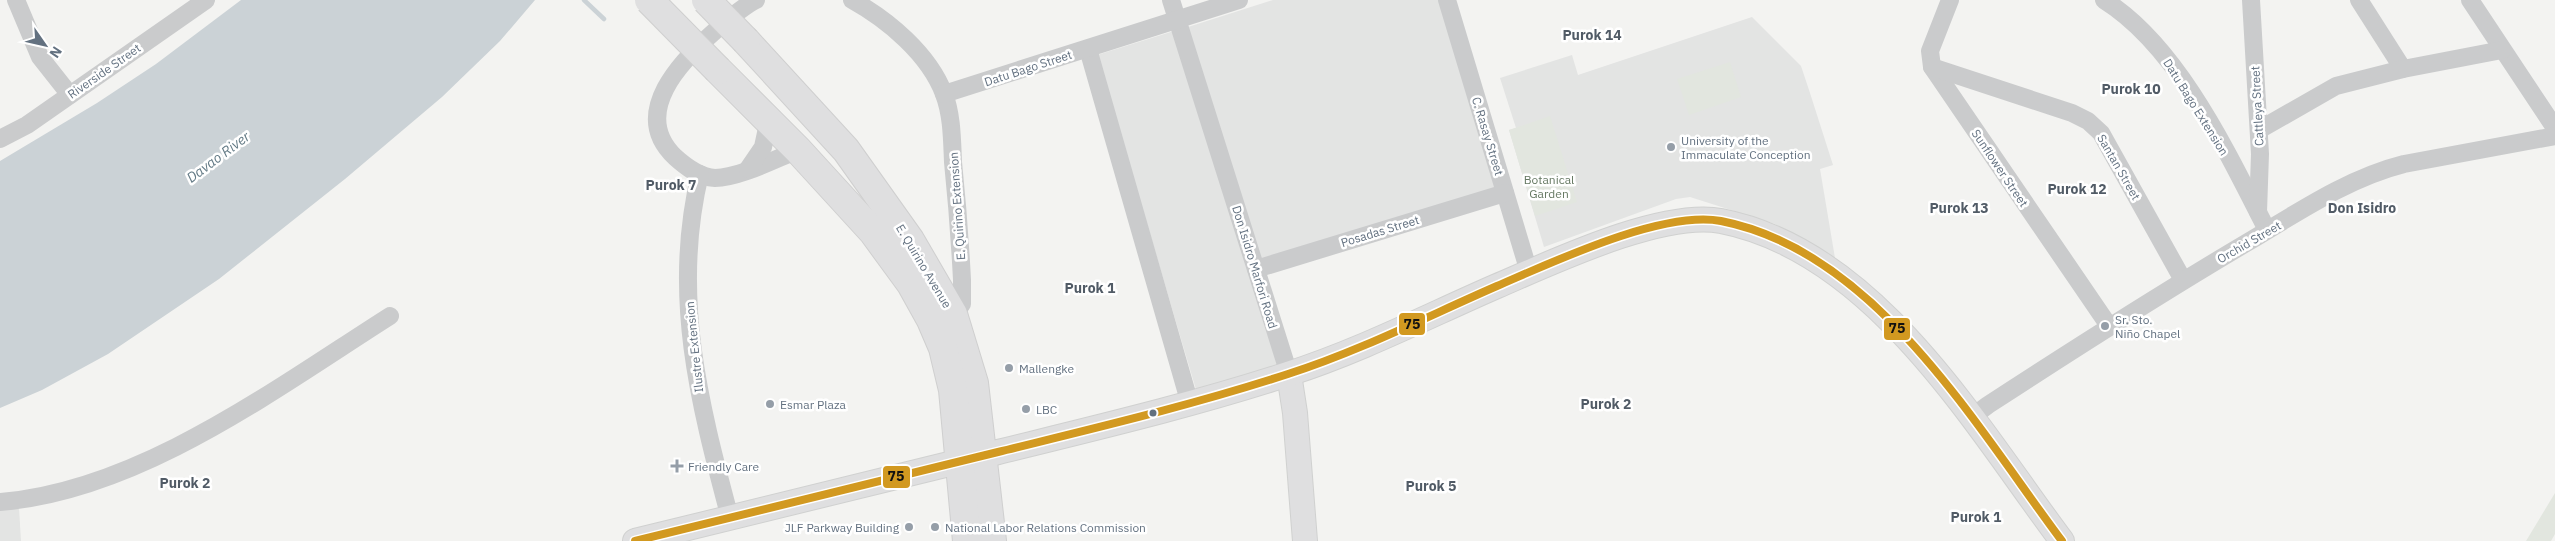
<svg xmlns="http://www.w3.org/2000/svg" width="2555" height="541" viewBox="0 0 2555 541" font-family="'IBM Plex Sans',sans-serif">
<style>
.built{fill:#e3e4e3}
.green{fill:#e2e6df}
.water{fill:#cbd2d6}
.lines{fill:none;stroke-linecap:round;stroke-linejoin:round}
.stream{stroke:#cbd2d6;stroke-width:4.5}
.secondary-casing{stroke:#d0d1d0;stroke-width:26}
.primary-casing{stroke:#cfcfcf;stroke-width:30}
.minor{stroke:#cacbcc;stroke-width:18}
.secondary{stroke:#dfdfe0;stroke-width:24}
.primary{stroke:#dfdfe0;stroke-width:28}
.primary-bridge-casing{stroke:#cfcfcf;stroke-width:30;stroke-linecap:butt}
.primary-bridge{stroke:#dfdfe0;stroke-width:28}
.bus-1-casing{stroke:#fff;stroke-width:11}
.bus-1{stroke:#d29920;stroke-width:8}
.poi-dot{fill:#959ea8;stroke:#fff;stroke-width:2}
.bus-dot{fill:#637180;stroke:#fff;stroke-width:2}
.labels{text-anchor:middle;dominant-baseline:central;stroke-width:5;stroke-linejoin:round;paint-order:stroke}
.street-label{font-size:12px;fill:#637180;stroke:#fff}
.poi-label{font-size:12px;fill:#637180;stroke:#fff;text-anchor:start}
.park-label{font-size:12px;fill:#657862;stroke:#fff}
.neighbourhood-label{font-size:14px;font-weight:bold;fill:#515b66;stroke:#fff}
.water-label{font-size:14px;font-style:italic;fill:#637a85;stroke:#fff}
.line-badge{stroke:#fff;stroke-width:2}
.pale-badge-label{font-size:14px;text-anchor:middle;font-weight:bold;fill:#111}
</style>
<rect width="100%" height="100%" fill="#f3f3f1"/>
<g class="built">
<path d="M1273,0H1441L1497,191L1261,262L1188,27Z"/>
<path d="M1752,17L1801,66L1810,93L1833,165L1820,169L1835,258L1831,259L1775,224L1690,197L1676,199L1544,247L1509,130L1516,128L1500,78L1572,55L1578,75Z"/>
<path d="M1174,31L1278,367L1197,393L1097,55Z"/>
<path d="M19,508L21,541H0V509Z"/>
</g>
<g class="green">
<path d="M1730,62L1741,97L1689,115L1677,79Z"/>
<path d="M1550,116L1577,202L1535,216L1509,130Z"/>
<path d="M2555,493V534L2551,541H2526Z"/>
</g>
<path class="water" d="M241,0H535L500,41L442,97L345,179L219,279L108,354L42,390L0,408V161L97,103L156,64Z"/>
<g class="lines">
<path class="stream" d="M584,0L604,19"/>
<g class="secondary-casing">
<g id="secondary">
<path d="M1289,374L1295,413L1305,541"/>
<path d="M635,541C756,511 877,481 998,452C1095,428 1193,405 1288,374C1360,351 1428,316 1497,286C1553,262 1662,210 1721,221C1875,251 1975,425 2062,541"/>
</g>
</g>
<g class="primary-casing">
<g id="primary">
<path d="M746,41L846,150L910,240L953,314L974,383L992,541"/>
<path d="M718,70L798,150L873,232L911,284L931,320L943,348L953,390L967,541"/>
</g>
</g>
<g class="minor">
<path d="M16,0L40,57L70,95"/>
<path d="M756,0C742,7 729,19 716,30C682,60 629,113 675,157C686,167 699,177 715,178C739,178 775,159 798,150"/>
<path d="M852,0C888,20 929,54 944,94C952,115 952,139 953,162C957,201 960,241 962,280V304L953,314"/>
<path d="M1171,0L1289,374"/>
<path d="M1447,0L1529,272"/>
<path d="M1950,0L1930,51L1932,67L2109,326"/>
<path d="M2104,0C2178,46 2228,154 2267,230"/>
<path d="M2251,0L2260,154L2258,212"/>
<path d="M2359,0L2403,69"/>
<path d="M2470,0L2555,128"/>
<path d="M1088,49L1190,404"/>
<path d="M1932,67L2072,113L2088,121L2101,133L2183,280"/>
<path d="M944,94L1239,0"/>
<path d="M2259,130L2336,86L2403,69L2502,50"/>
<path d="M0,139L27,125L206,0"/>
<path d="M748,169L763,147L769,119"/>
<path d="M700,174C671,294 699,402 730,518"/>
<path d="M1256,269L1505,193"/>
<path d="M1972,417L1988,405C2074,349 2160,294 2248,242C2297,213 2348,178 2404,164L2555,136"/>
<path d="M0,502C139,491 275,389 390,316"/>
</g>
<use href="#secondary" class="secondary"/>
<use href="#primary" class="primary"/>
<g class="primary-bridge-casing">
<g id="primary-bridge">
<path d="M649,0L718,70"/>
<path d="M706,0L746,41"/>
</g>
</g>
<use href="#primary-bridge" class="primary-bridge"/>
<g class="bus-1-casing">
<path id="bus-1" d="M635,541C756,511 877,481 998,452C1095,428 1193,405 1288,374C1360,351 1428,316 1497,286C1553,262 1662,210 1721,221C1875,251 1975,425 2062,541"/>
</g>
<use href="#bus-1" class="bus-1"/>
</g>
<g class="poi-dot">
<circle cx="1671" cy="147" r="5"/>
<circle cx="2105" cy="326" r="5"/>
<circle cx="1009" cy="368" r="5"/>
<circle cx="770" cy="404" r="5"/>
<circle cx="1026" cy="409" r="5"/>
<path d="M674.5 458.5h5v5h5v5h-5v5h-5v-5h-5v-5h5z"/>
<circle cx="909" cy="527" r="5"/>
<circle cx="935" cy="527" r="5"/>
</g>
<circle class="bus-dot" cx="1153" cy="413" r="4.5"/>
<g class="labels">
<g class="street-label">
<text transform="translate(1028 68) rotate(-18)">Datu Bago Street</text>
<text transform="translate(104 71) rotate(-35)">Riverside Street</text>
<text transform="translate(2257 106) rotate(-93)">Cattleya Street</text>
<text transform="translate(2196 107) rotate(58)">Datu Bago Extension</text>
<text transform="translate(1488 136) rotate(73)">C. Rasay Street</text>
<text transform="translate(2119 167) rotate(60)">Santan Street</text>
<text transform="translate(2000 168) rotate(56)">Sunflower Street</text>
<text transform="translate(957 206) rotate(-94)">E. Quirino Extension</text>
<text transform="translate(1380 231) rotate(-17)">Posadas Street</text>
<text transform="translate(2249 242) rotate(-30)">Orchid Street</text>
<text transform="translate(924 266) rotate(59)">E. Quirino Avenue</text>
<text transform="translate(1255 267) rotate(73)">Don Isidro Marfori Road</text>
<text transform="translate(694 347) rotate(-96)">Ilustre Extension</text>
</g>
<g class="poi-label">
<text x="1681" y="140">University of the<tspan x="1681" dy="14">Immaculate Conception</tspan></text>
<text x="2115" y="319">Sr. Sto.<tspan x="2115" dy="14">Niño Chapel</tspan></text>
<text x="1019" y="368">Mallengke</text>
<text x="780" y="404">Esmar Plaza</text>
<text x="1036" y="409">LBC</text>
<text x="688" y="466">Friendly Care</text>
<text x="899" y="527" text-anchor="end">JLF Parkway Building</text>
<text x="945" y="527">National Labor Relations Commission</text>
</g>
<g class="park-label">
<text x="1549" y="179">Botanical<tspan x="1549" dy="14">Garden</tspan></text>
</g>
<g class="neighbourhood-label">
<text x="1592" y="35">Purok 14</text>
<text x="2131" y="89">Purok 10</text>
<text x="671" y="185">Purok 7</text>
<text x="2077" y="189">Purok 12</text>
<text x="1959" y="208">Purok 13</text>
<text x="2362" y="208">Don Isidro</text>
<text x="1090" y="288">Purok 1</text>
<text x="1606" y="404">Purok 2</text>
<text x="185" y="483">Purok 2</text>
<text x="1431" y="486">Purok 5</text>
<text x="1976" y="517">Purok 1</text>
</g>
<g class="water-label">
<text transform="translate(218 157) rotate(-37)">Davao River</text>
</g>
</g>
<g class="line-badge">
<rect x="1398" y="312" width="28" height="24" rx="5" fill="#d29920"/>
<rect x="1883" y="317" width="28" height="24" rx="5" fill="#d29920"/>
<rect x="882" y="465" width="29" height="24" rx="5" fill="#d29920"/>
</g>
<g class="pale-badge-label">
<text x="1412" y="329">75</text>
<text x="1897" y="333">75</text>
<text x="896" y="481">75</text>
</g>
<g transform="translate(45 45) rotate(124)" stroke="#ffffff" stroke-width="4" paint-order="stroke">
<path d="M0-4L9 19L0 12L-9 19Z" fill="#637180"/>
<text y="-8" font-size="14" font-weight="bold" text-anchor="middle" fill="#637180">N</text>
</g>
</svg>
